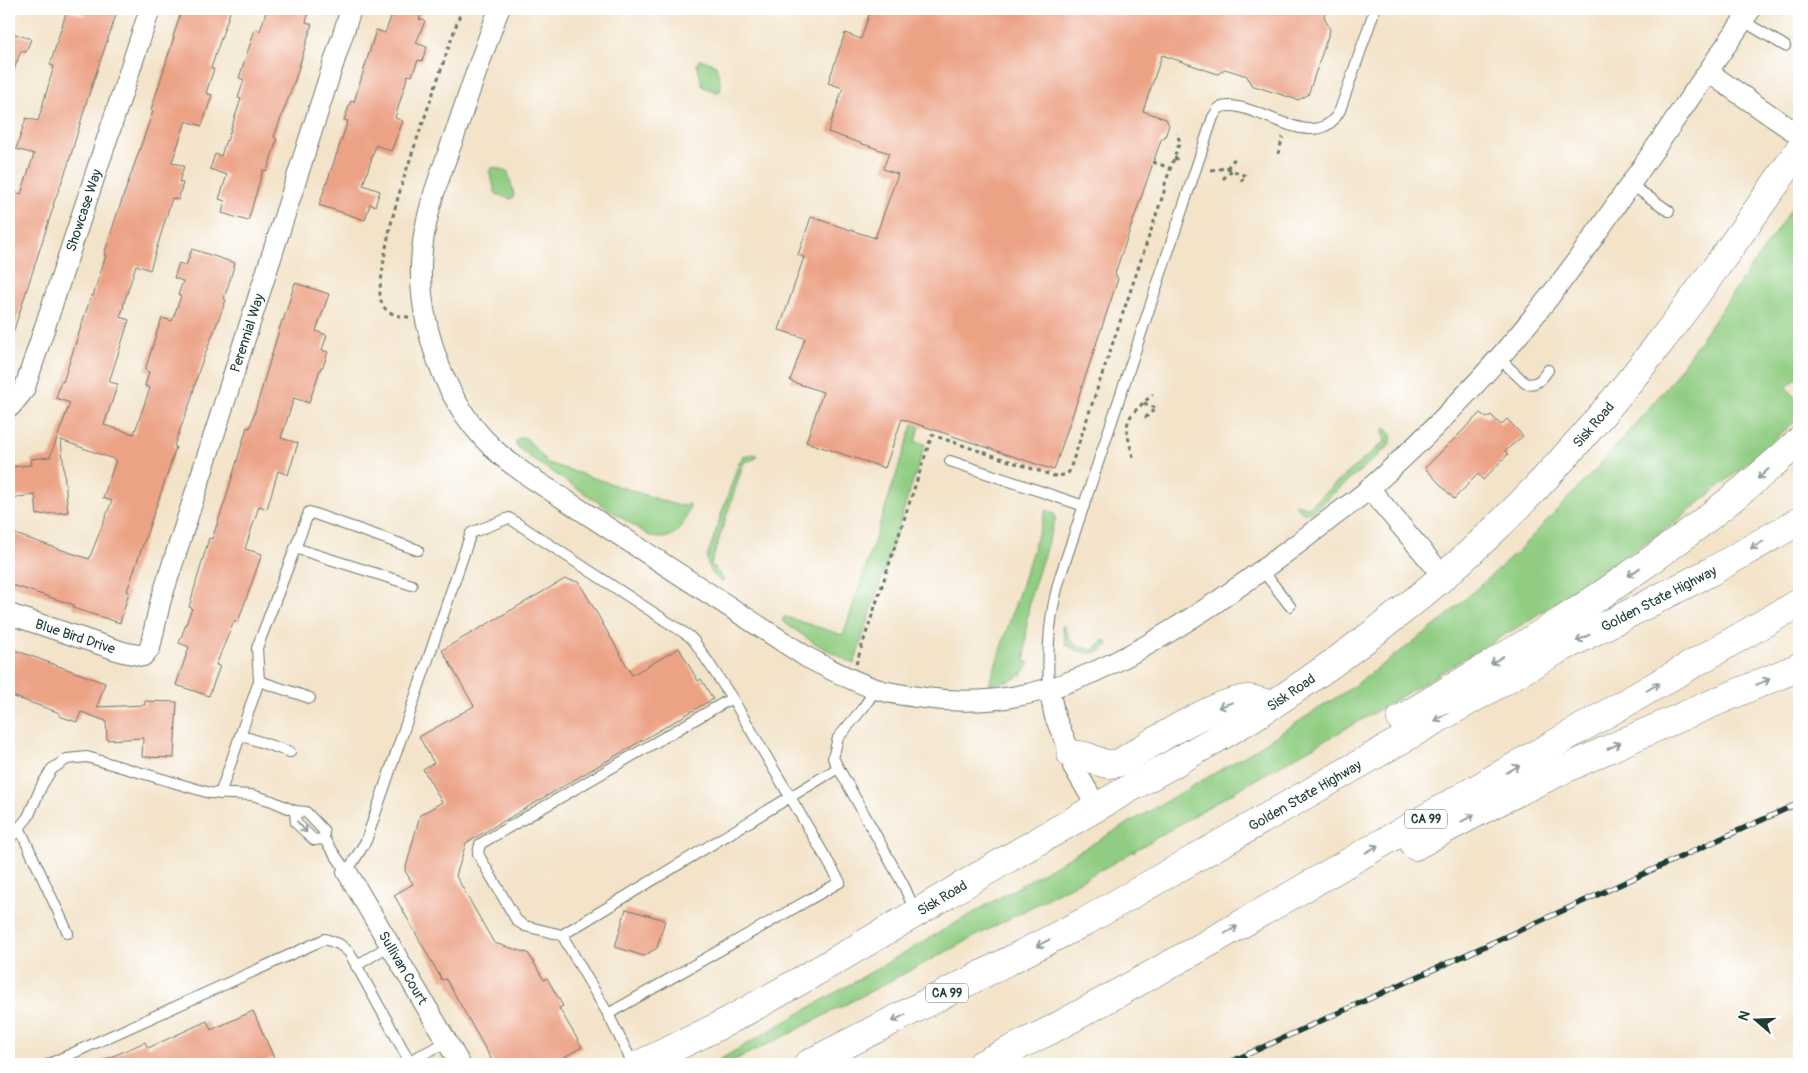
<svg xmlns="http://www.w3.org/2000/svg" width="1808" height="1073" viewBox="0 0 1808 1073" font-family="Pangolin,sans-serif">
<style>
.green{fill:#90cd82;stroke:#58855b}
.building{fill:#eca285}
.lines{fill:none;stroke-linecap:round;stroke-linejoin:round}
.lane-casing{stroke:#697768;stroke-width:12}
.street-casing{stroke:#697768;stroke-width:22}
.secondary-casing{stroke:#697768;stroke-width:29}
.highway-casing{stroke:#697768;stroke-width:29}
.path{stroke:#697768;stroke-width:3;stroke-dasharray:4 4;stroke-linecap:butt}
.lane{stroke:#fff;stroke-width:10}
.street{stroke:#fff;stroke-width:20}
.secondary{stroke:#fff;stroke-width:28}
.highway{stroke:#fff;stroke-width:28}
.rail-casing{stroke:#1f3d34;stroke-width:5.5}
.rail{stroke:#fff;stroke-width:4;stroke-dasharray:11;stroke-linecap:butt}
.oneway{stroke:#8f9e9a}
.labels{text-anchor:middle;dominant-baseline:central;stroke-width:4;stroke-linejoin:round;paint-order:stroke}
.shield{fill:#fff;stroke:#627771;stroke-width:1}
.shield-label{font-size:12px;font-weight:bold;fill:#1f3d34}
.street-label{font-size:14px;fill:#1f3d34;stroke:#fff}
</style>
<rect width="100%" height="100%" fill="#fff"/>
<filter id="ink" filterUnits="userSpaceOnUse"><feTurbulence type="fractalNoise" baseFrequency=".02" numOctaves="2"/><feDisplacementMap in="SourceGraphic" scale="10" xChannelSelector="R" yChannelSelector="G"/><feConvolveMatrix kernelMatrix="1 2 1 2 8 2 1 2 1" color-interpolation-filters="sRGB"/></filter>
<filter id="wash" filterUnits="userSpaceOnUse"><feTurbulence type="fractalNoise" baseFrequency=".0096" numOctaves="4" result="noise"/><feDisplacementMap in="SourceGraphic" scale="20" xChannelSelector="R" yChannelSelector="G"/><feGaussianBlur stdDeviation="1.12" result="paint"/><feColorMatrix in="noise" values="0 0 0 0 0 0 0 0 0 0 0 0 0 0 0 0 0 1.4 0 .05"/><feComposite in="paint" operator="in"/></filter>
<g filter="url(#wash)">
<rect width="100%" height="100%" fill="#f3e3c9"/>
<g class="green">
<path d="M699,60H703L716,65L721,87L720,91L717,92L703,87L697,65Z"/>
<path d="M493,167L508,172L514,194L513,198L510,199L496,194L489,171Z"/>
<path d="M1799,198V375L1787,387L1799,403V418L1737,472L1672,525L1526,622L1370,715L1256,779L1117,861L1022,912L791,1033L726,1064H712L1246,755L1351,688L1441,621L1516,553L1596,469L1668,386Z"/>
<path d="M913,424L920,427L915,441L925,444L854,664L816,644L782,621L784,617H786L843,635Z"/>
<path d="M1385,428C1393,433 1393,439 1388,447L1312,512L1303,513L1296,507V504L1308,507L1385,441L1383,431Z"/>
<path d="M522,437L526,438L548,463L679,506L690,504C686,525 673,546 648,535L528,456L516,445V441Z"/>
<path d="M755,454L757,457L755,459L744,462L711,564L723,578V581H720C712,575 707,567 707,557L739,462L743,457Z"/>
<path d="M1046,510L1052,512L1056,517L1031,595L1027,619L1025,661L1029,663C1021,681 1007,682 989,684Z"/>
<path d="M1062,626H1064C1070,645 1074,645 1093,650L1103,640L1107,641L1108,644C1099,658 1077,654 1066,644Z"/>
</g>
<g id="blocks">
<g class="building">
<path d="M86,9H118L88,97L68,165L53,205H54L12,336H9V191L21,194L34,154L16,149L26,118L38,121L54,66L50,65L67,10L84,16Z"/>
<path d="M182,9H231L211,68L214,69L206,93L212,95L202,126L186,121L172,162L184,166L179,182L183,183L178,200L172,198L150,270L136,265L123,306H124L120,317L129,320L109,382L118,384L104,425L134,434L150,388L145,386L149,372L145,370L157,332L162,318L172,321L181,296L178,295L183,281L174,278L179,263L186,266L192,249L235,263L224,299L226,300L199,370L191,400L174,446L176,447L166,478L127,591L129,592L120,623L73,608L74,605L9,584V532L89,559L112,501L103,498L116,460L61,440L68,512L37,515L35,495L9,498V467L32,465L31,459L50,457L70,403L56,398L61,381L63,382L91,296H93L106,255H104L115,220L153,111L151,110L174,37H173Z"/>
<path d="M267,9H310L306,22L312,24L296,77L274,137L277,139L267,171L263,170L248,221L222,213L225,201L219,199L227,175L210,169L215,154L221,156L226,140L227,141L241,99L238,98L244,80L239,78L255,29L260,31Z"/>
<path d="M394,9H423L419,19L425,21L416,43L427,47L422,61L418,60L412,76L408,75L395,118L403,121L391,151L376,145L363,185L380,191L375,206L370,204L365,220L319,205L348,121L344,120L351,101L354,102L376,30L385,33Z"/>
<path d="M871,9H1326L1324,16L1330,30L1308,95L1298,100L1251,85L1247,76L1225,69L1218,74L1162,55L1143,111L1166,119L1169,125L1165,137L1161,140L1115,273L1118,279L1054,470L902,419L885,468L806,442L823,392L790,381L805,338L779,330L804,257L798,255L811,217L875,238L898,174L883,169L889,153L828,132L843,88L828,83L845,33L861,39Z"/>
<path d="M9,32L31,39L26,52L21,51L10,80H9Z"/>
<path d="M295,283L329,294L316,331L327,335L322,350L328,352L323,367H321L309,403L294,398L281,438L298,443L288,475L278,471L267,509L259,506L245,549L262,554L238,622L234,621L216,665L220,666L209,696L176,685L189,647L179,643L192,608L189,607L209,538L212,539L225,501L247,427L250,428L282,320L283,321Z"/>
<path d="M1480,413L1487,418L1491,415L1501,425L1507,419L1523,436L1505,451L1508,454L1483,480L1478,474L1454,499L1425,468Z"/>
<path d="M565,579L579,582L632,675L679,648L698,681L701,679L713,699L466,843L456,876L494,943L528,953L544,980L547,978L563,1006L559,1008L582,1047L552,1064H494L446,979L442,980L394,895L413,884L405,871L420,815L442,802L423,769L434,763L419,737L474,706L442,650Z"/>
<path d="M9,648L105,683L97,707L145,705V701L177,702L174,758L142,757L143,738L107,740L106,721L81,712L77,722L59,716L60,713L9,695Z"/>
<path d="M626,909L665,920L657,948L644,956L615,947Z"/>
<path d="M253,1011L274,1058L259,1064H95L145,1042L148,1048L207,1021L211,1030Z"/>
</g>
</g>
</g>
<g filter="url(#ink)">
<use href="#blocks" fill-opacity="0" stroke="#697768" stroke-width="1"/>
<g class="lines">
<g class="lane-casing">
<g id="lane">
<path d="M1743,21L1785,46"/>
<path d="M1630,184L1669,211"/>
<path d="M1499,358L1525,383C1537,386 1542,379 1548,370"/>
<path d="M950,461L1084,506"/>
<path d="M295,548L412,585"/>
<path d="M1262,570L1290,606"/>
<path d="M259,681L310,698"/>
<path d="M876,689L863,708L838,738L833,758L904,886L915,911"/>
<path d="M1049,689C1047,648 1049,614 1061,574L1213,117L1219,108C1251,94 1315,160 1340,110L1375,9"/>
<path d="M732,698L480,844L478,854L517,921L525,926L562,935L838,768"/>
<path d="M240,735L290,752"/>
<path d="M220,794L259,681L257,648L309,512L418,550"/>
<path d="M19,827L68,933"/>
<path d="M324,839L314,840L296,823L295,811L306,812L324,831V839L347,872L366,841L471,533L509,518L689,636L694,641L732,698L840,882L608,1014"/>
<path d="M9,840L28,817L42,785L52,769L67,759L87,757L210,793L252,795L272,801L295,811"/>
<path d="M562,935L608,1014L633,1064"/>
<path d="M356,966L390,945"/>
<path d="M409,1061L447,1042"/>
<path d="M49,1064L325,939L339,944L349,952L411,1064"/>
</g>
</g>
<g class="street-casing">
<g id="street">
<path d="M499,9C484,50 469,92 455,134C442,170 428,204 423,242C413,311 441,399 492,447C502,458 515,466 527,475L808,658C830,669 852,681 876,689C892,694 909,696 925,698C1037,714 1124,662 1215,603C1253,577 1290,550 1326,522C1341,510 1357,500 1371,487C1435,430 1497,364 1550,296C1578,261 1602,225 1627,189C1668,129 1710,69 1751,9"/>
<path d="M1708,72L1799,135"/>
<path id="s1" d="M9,406H11L24,390L150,9"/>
<path d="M1369,488L1443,576"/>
<path id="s2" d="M9,614L123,652L143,656L150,648L160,603L351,9"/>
<path d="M1049,689L1055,717L1071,754L1073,766L1097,807"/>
<path id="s3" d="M347,872L460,1064"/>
</g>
</g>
<g class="secondary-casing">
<g id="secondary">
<path d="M1071,754C1077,755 1083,755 1088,757C1100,762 1108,767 1121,762C1147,746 1222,697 1250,699C1257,700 1265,703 1272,705"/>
<path id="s4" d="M640,1064C670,1050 700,1036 728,1021C830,966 928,905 1028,847C1078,818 1128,789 1178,761C1210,742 1244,724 1275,703C1352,652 1427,595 1493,531C1612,417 1706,284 1799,150"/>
</g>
</g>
<g class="highway-casing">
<g id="highway">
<path d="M1401,719C1474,674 1550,631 1620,582C1683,539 1743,492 1799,441"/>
<path d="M1415,846C1538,777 1669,721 1799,667"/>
<path id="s5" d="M808,1064L1086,921L1556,651L1712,571L1799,521"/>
<path d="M982,1064L1051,1030L1198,949L1799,603"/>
</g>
</g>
<g class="path">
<path d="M1278,154L1283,137"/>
<path d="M1174,158L1180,160"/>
<path d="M1153,162L1170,168"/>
<path d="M1227,168L1236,157"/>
<path d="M1211,170L1227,168L1246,176L1238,184"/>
<path d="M1223,179L1232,170"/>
<path d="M409,317C399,317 384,313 381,301C378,291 382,278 383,267C389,220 405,173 421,128C435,88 448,48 462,9"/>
<path d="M1144,403L1156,408L1145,418"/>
<path d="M1133,457C1123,418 1124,421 1153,394"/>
<path d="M856,664L932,435L1054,476L1065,475L1069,472L1164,192L1165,184L1180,141L1176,133"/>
</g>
<use href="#lane" class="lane"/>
<use href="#street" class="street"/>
<use href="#secondary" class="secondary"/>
<use href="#highway" class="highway"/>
<g class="rail-casing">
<path id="rail" d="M1226,1064L1799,803"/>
</g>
<use href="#rail" class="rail"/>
</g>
<defs><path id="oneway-shaft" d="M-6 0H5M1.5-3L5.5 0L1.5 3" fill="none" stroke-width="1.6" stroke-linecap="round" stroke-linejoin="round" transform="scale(1.25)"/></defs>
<g class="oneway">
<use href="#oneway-shaft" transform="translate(1763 474) rotate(138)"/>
<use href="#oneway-shaft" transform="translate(1757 545) rotate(150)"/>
<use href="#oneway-shaft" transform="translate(1634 572) rotate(144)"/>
<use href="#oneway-shaft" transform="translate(1583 638) rotate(153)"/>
<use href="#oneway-shaft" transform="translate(1497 660) rotate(148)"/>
<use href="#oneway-shaft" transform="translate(1763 682) rotate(-23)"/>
<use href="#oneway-shaft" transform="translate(1653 687) rotate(-30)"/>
<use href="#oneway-shaft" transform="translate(1225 705) rotate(159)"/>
<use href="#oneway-shaft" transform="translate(1441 717) rotate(150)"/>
<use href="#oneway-shaft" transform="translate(1614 746) rotate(-25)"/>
<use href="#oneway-shaft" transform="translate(1513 769) rotate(-30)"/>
<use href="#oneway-shaft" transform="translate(1468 818) rotate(-28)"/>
<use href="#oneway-shaft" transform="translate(302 827) rotate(49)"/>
<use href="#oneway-shaft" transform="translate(1372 849) rotate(-30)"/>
<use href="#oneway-shaft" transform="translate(1231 930) rotate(-30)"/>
<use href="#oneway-shaft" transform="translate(1043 943) rotate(152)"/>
<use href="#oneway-shaft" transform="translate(899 1018) rotate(152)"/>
</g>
</g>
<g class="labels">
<g class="shield">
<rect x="1405" y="809.5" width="42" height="19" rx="4"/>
<rect x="926" y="983.5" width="42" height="19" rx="4"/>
</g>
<g class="shield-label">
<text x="1426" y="819">CA 99</text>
<text x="947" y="993">CA 99</text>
</g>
<g class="street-label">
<text stroke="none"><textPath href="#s1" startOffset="212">Showcase Way</textPath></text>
<text stroke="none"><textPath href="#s2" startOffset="481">Perennial Way</textPath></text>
<text stroke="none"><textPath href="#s4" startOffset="1155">Sisk Road</textPath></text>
<text stroke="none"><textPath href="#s5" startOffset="970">Golden State Highway</textPath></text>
<text stroke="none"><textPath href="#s2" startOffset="70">Blue Bird Drive</textPath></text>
<text stroke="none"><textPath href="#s4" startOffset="750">Sisk Road</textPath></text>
<text stroke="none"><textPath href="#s5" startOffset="565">Golden State Highway</textPath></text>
<text stroke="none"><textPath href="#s4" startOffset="345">Sisk Road</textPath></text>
<text stroke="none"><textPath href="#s3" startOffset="111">Sullivan Court</textPath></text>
</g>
</g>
<rect width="1808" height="1073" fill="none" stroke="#fff" stroke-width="30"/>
<g transform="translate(1756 1020) rotate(289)" stroke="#ffffff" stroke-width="4" paint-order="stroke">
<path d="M0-4L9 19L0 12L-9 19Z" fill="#1f3d34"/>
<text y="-8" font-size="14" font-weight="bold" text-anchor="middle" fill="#1f3d34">N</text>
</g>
</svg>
